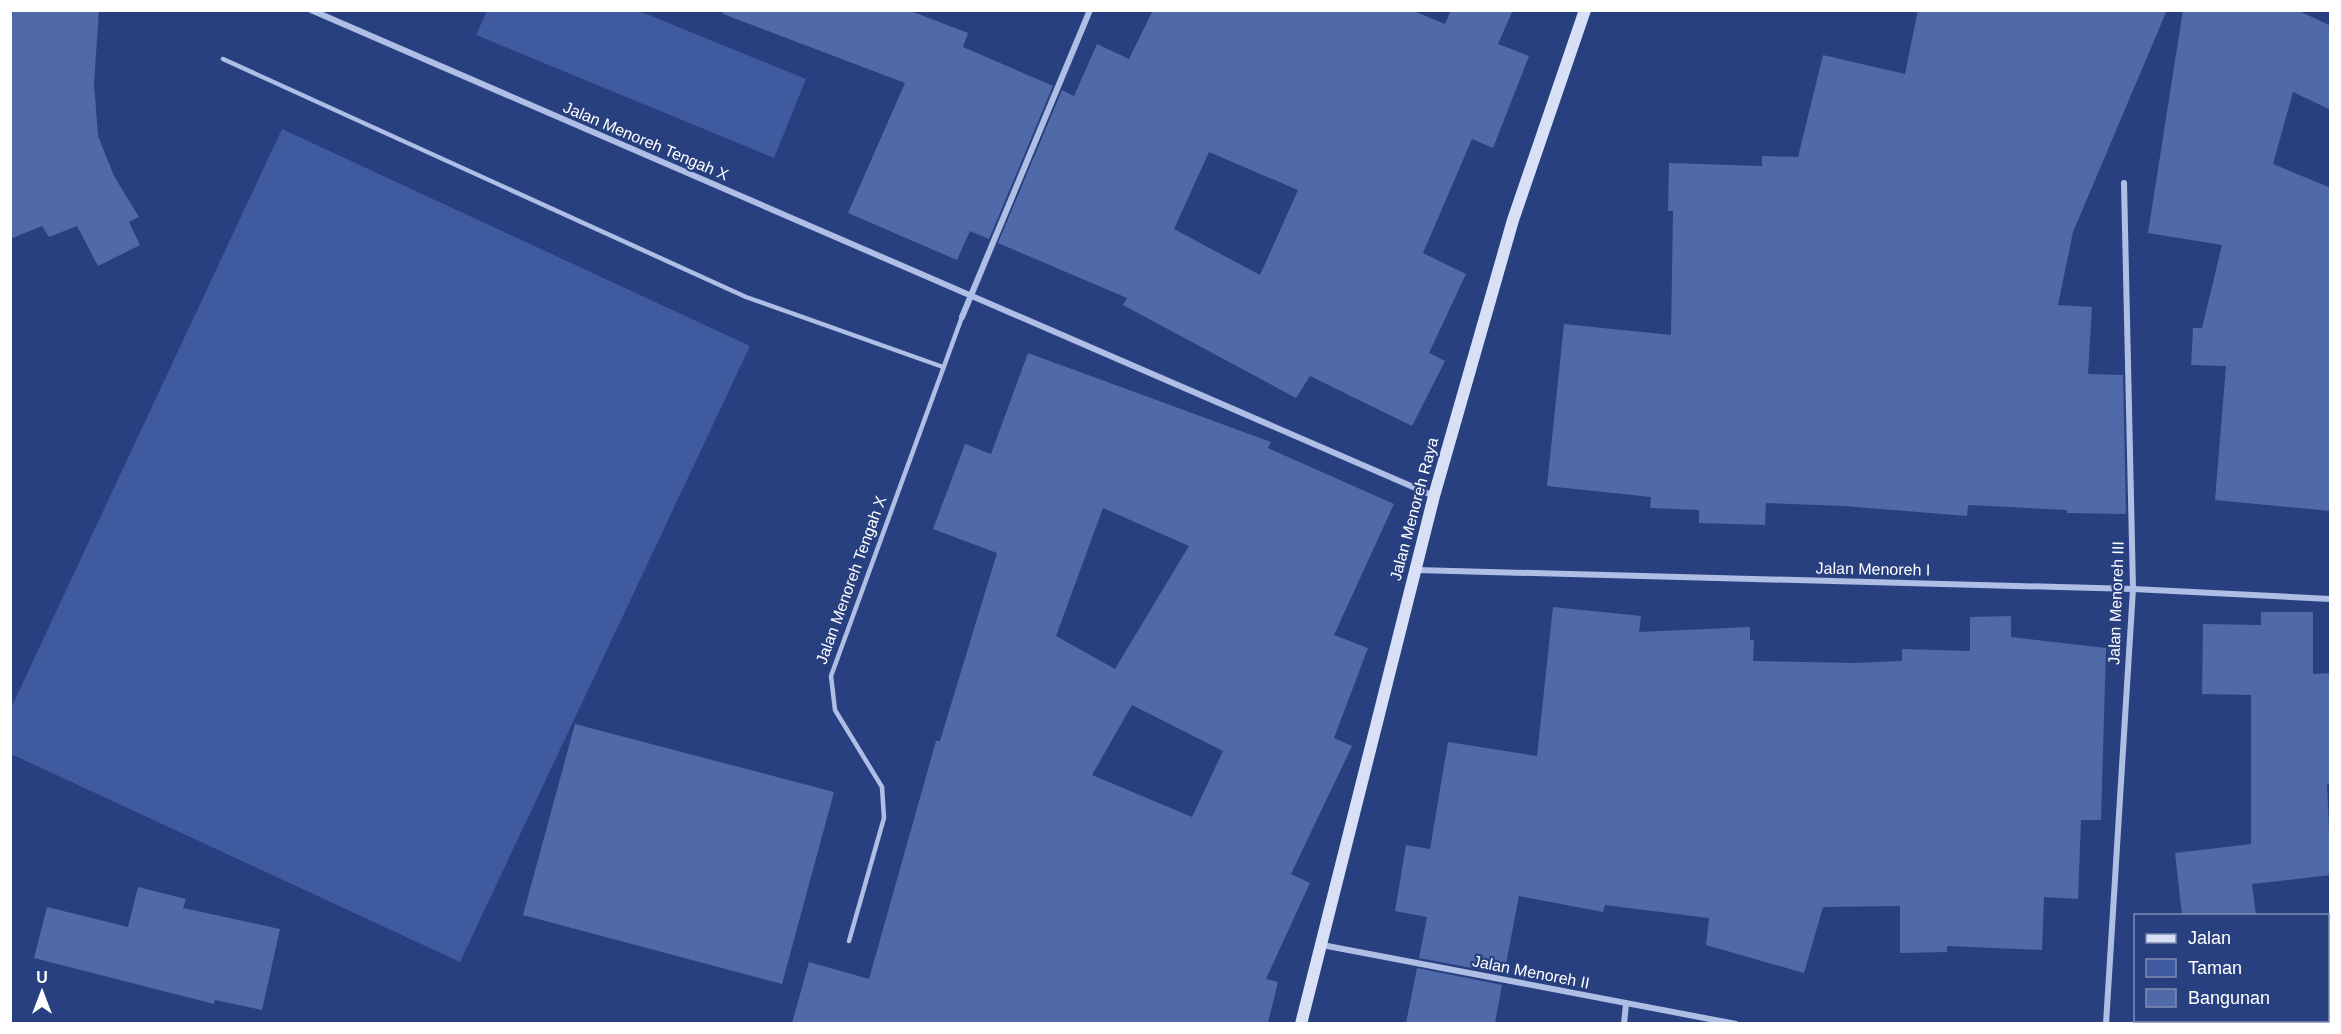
<svg xmlns="http://www.w3.org/2000/svg" width="2341" height="1034" viewBox="0 0 2341 1034" font-family="Arial,sans-serif">
<style>
.green{fill:#3f5a9e}
.building{fill:#5069a8;fill-rule:evenodd}
.lines{fill:none;stroke-linecap:round;stroke-linejoin:round}
.lane{stroke:#afbee5;stroke-width:4.5}
.street{stroke:#afbee5;stroke-width:6}
.secondary{stroke:#d8e0f5;stroke-width:12}
.labels{text-anchor:middle;dominant-baseline:central;stroke-width:4.5;stroke-linejoin:round;paint-order:stroke}
.street-label{font-size:16px;fill:#fff;stroke:#28407f}
</style>
<rect width="100%" height="100%" fill="#28407f"/>
<g class="green">
<path d="M487,11H639L806,79L774,158L476,35Z"/>
<path d="M282,129L750,346L460,962L11,754V708Z"/>
</g>
<g class="building">
<path d="M13,10H99L94,83L98,136L114,176L139,217L129,222L140,245L98,266L77,226L49,237L42,226L10,239V29Z"/>
<path d="M723,10H908L968,33L963,47L1053,86L989,239L970,231L957,260L848,213L905,83L723,14Z"/>
<path d="M1153,10H1411L1445,24L1451,10H1513L1498,44L1529,56L1493,148L1472,139L1423,253L1466,274L1429,353L1445,361L1412,426L1310,376L1296,398L1123,305L1127,298L998,243L1062,90L1074,96L1097,44L1129,59ZM1209,152L1298,190L1260,275L1174,229Z"/>
<path d="M1918,10H2167L2073,232L2058,305L2092,307L2088,374L2123,375L2126,514L2067,513V510L1968,505L1967,516L1844,506L1766,503L1765,525L1699,523V510L1650,508L1651,497L1547,486L1564,324L1671,335L1673,211H1668L1669,163L1762,166V156L1798,157L1823,55L1905,74Z"/>
<path d="M2183,10H2297L2331,26V110L2293,92L2273,164L2331,188V511L2215,500L2226,366L2191,365L2193,328H2202L2222,245L2148,233Z"/>
<path d="M1028,353L1271,442L1268,448L1394,504L1334,635L1368,648L1334,738L1352,746L1291,874L1310,883L1266,979L1278,982L1268,1023H792L809,962L869,979L936,741H940L997,553L933,529L965,444L991,454ZM1103,508L1189,546L1115,669L1056,636ZM1132,705L1223,751L1192,817L1092,775Z"/>
<path d="M1553,607L1641,616L1639,632L1750,627V640H1754L1753,661L1854,663L1902,661V649L1970,651V617L2011,616V637L2106,648L2101,820H2081L2078,899L2044,897L2042,950L1947,946V952L1900,953V906L1823,907L1804,973L1706,945L1709,918L1605,905L1603,912L1519,896L1504,974L1419,958L1427,917L1395,911L1406,845L1430,849L1448,742L1537,756Z"/>
<path d="M2261,612H2313V674L2331,673V784H2327L2331,875L2252,884L2256,915H2182L2175,853L2251,844V695L2202,694L2203,624L2261,625Z"/>
<path d="M575,724L834,792L782,984L523,915Z"/>
<path d="M138,887L186,899L183,908L280,929L262,1010L215,1000L214,1004L34,958L47,907L128,927Z"/>
<path d="M1417,968L1502,985L1495,1023H1406Z"/>
</g>
<g class="lines">
<g class="lane">
<path d="M223,59L746,297L943,367"/>
<path d="M849,941L884,818L882,787L835,710L831,676L962,317"/>
</g>
<g class="street">
<path d="M311,10L1434,496"/>
<path d="M962,317L1090,10"/>
<path d="M1416,570L2133,589L2330,599"/>
<path d="M1322,945L1736,1024"/>
<path d="M2328,1008H2330"/>
<path d="M1624,1024L1626,1004"/>
<path d="M2106,1024L2133,589L2124,183"/>
<path d="M2193,1024L2218,1020"/>
<path d="M2306,1024L2307,1020"/>
</g>
<path class="secondary" d="M1301,1024L1434,496L1513,220L1585,10"/>
</g>
<g class="labels">
<g class="street-label">
<text transform="translate(646 141) rotate(23)">Jalan Menoreh Tengah X</text>
<text transform="translate(1414 509) rotate(-75)">Jalan Menoreh Raya</text>
<text transform="translate(1873 569) rotate(1)">Jalan Menoreh I</text>
<text transform="translate(851 580) rotate(-70)">Jalan Menoreh Tengah X</text>
<text transform="translate(2116 603) rotate(-88)">Jalan Menoreh III</text>
<text transform="translate(1531 972) rotate(11)">Jalan Menoreh II</text>
</g>
</g>
<rect width="2341" height="1034" fill="none" stroke="#ffffff" stroke-width="24"/>
<rect x="2134" y="914" width="195" height="108" fill="#28407f" stroke="#7e8cb2" stroke-width="1.5"/>
<rect x="2146" y="934" width="30" height="9" fill="#d8e0f5" stroke="#7e8cb2" stroke-width="1.5"/>
<text x="2188" y="944" font-size="18" fill="#ffffff">Jalan</text>
<rect x="2146" y="959" width="30" height="18" fill="#3f5a9e" stroke="#7e8cb2" stroke-width="1.5"/>
<text x="2188" y="974" font-size="18" fill="#ffffff">Taman</text>
<rect x="2146" y="989" width="30" height="18" fill="#5069a8" stroke="#7e8cb2" stroke-width="1.5"/>
<text x="2188" y="1004" font-size="18" fill="#ffffff">Bangunan</text>
<g transform="translate(42 992)" stroke="#28407f" stroke-width="4.5" paint-order="stroke">
<path d="M0-4.5L10 22L0 15L-10 22Z" fill="#ffffff"/>
<text y="-9" font-size="16" font-weight="bold" text-anchor="middle" fill="#ffffff">U</text>
</g>
</svg>
